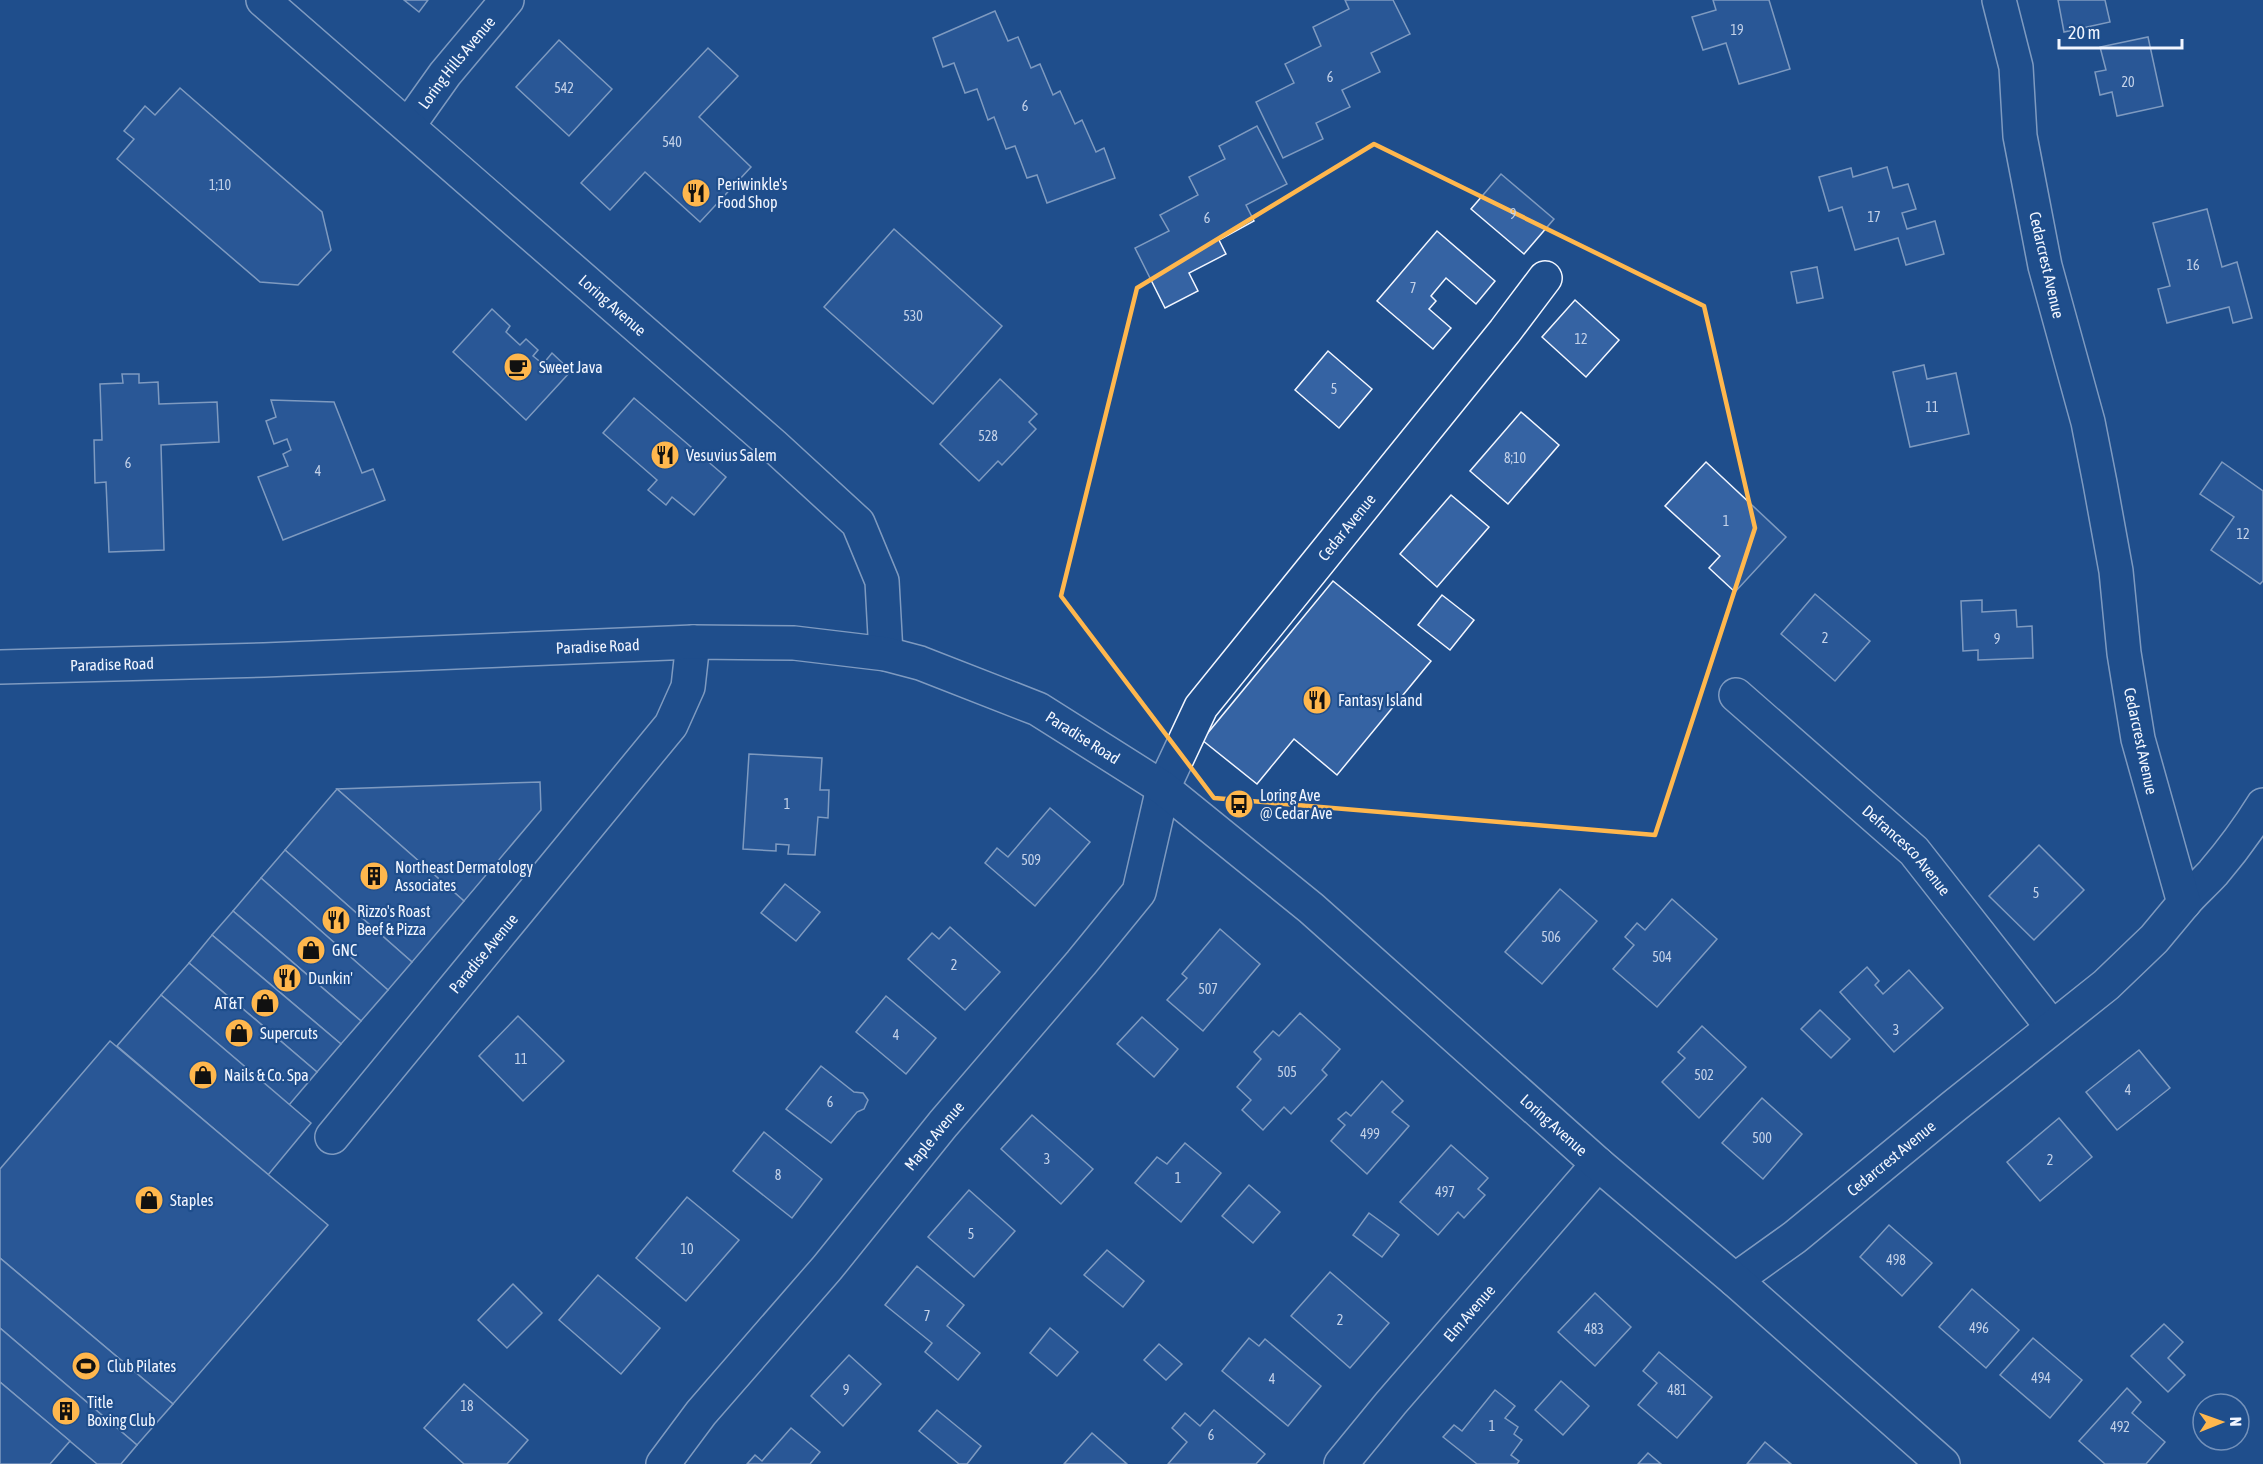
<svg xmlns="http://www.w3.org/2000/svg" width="2263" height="1464" viewBox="0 0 2263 1464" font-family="'Asap Condensed',sans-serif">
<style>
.building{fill:#3563a3;stroke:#f2f6ff;stroke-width:1.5}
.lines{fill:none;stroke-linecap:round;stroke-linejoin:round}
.minor-casing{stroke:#f2f6ff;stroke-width:36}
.secondary-casing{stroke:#f2f6ff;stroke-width:36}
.trunk-casing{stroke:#f2f6ff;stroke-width:36}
.minor{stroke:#1f4e8c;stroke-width:33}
.secondary{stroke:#1f4e8c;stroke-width:33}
.trunk{stroke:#1f4e8c;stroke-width:33}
.marked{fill:none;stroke:#ffb74d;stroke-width:4.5;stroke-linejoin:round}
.labels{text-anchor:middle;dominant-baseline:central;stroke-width:4.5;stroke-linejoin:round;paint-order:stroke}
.number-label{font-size:14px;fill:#c3d1e8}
.street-label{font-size:16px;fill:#f2f6ff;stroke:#1f4e8c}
.poi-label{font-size:16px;fill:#f2f6ff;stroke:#1f4e8c;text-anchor:start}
</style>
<rect width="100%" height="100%" fill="#1f4e8c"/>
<g class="building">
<path d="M404,0H428L419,12Z"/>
<path d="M1345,0H1393L1410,34L1371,53L1380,72L1342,90L1350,107L1316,123L1323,139L1283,158L1256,102L1294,83L1285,64L1321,46L1313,27L1349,9Z"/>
<path d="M1713,0H1769L1790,69L1739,84L1726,43L1703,50L1692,17L1716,10Z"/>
<path d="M2058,0H2105L2110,22L2064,32Z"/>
<path d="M995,11L1008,41L1018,37L1031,68L1040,64L1053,95L1060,91L1075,124L1082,120L1096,152L1104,148L1115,178L1047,203L1037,175L1027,178L1015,146L1006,149L994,117L988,120L977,89L965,93L954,63L943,67L933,38Z"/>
<path d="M2148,37L2163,106L2117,116L2112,92L2100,95L2095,72L2106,70L2100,47Z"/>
<path d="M559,40L612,89L569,136L516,87Z"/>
<path d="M708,48L738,76L699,117L751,167L700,222L645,172L610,210L581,183Z"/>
<path d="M180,88L322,212L331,250L298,285L260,282L117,159L134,139L124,131L145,106L155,115Z"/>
<path d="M1257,126L1287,184L1246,205L1254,221L1219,240L1226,254L1189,273L1198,291L1165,308L1135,248L1169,231L1160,215L1198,195L1189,177L1225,159L1219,146Z"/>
<path d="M1887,167L1893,188L1908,184L1916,209L1902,213L1907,229L1935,221L1944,254L1906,265L1898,238L1855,250L1842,207L1829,211L1819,177L1851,168L1853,177Z"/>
<path d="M1501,174L1554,219L1524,254L1471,209Z"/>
<path d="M2207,209L2222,267L2237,262L2252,318L2233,323L2229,307L2167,323L2158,289L2170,286L2153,223Z"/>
<path d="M894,229L1002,326L933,404L824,307Z"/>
<path d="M1437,231L1495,281L1476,304L1446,278L1431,296L1436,301L1429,309L1451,328L1433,349L1377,301Z"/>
<path d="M1817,267L1823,298L1797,303L1791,272Z"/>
<path d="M1575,300L1619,340L1586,377L1542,337Z"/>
<path d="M492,309L510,326L506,332L520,345L526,339L538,350L533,356L543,364L552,353L571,371L526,420L453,352Z"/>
<path d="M1328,351L1372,389L1339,428L1295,390Z"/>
<path d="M1924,365L1927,379L1956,373L1969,434L1910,447L1893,372Z"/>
<path d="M122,374H139V383L158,382L159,404L217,402L219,442L161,445L164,550L109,552L106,482L95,483L94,440H102L100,384L123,383Z"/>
<path d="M1000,379L1037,414L1029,422L1036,429L1002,465L998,461L979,481L940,444Z"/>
<path d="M634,398L726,477L694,515L672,497L666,505L648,490L657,480L603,433Z"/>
<path d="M271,400L334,402L362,473L373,469L385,500L283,540L258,477L288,466L283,454L291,450L287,439L274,444L266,421L276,417Z"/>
<path d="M1521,412L1559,445L1508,504L1470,471Z"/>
<path d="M1706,462L1786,537L1735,592L1709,568L1720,556L1665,506Z"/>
<path d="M2222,462L2263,491V581L2260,584L2211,550L2234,517L2200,494Z"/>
<path d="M1451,495L1489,527L1437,587L1400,554Z"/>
<path d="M1333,581L1431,661L1337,775L1294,739L1257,784L1202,740Z"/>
<path d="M1815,594L1870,641L1835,681L1781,634Z"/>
<path d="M1442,595L1474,620L1450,650L1418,625Z"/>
<path d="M1982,600V612L2016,610L2017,627L2032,626L2033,658L1978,660V650L1963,651L1961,601Z"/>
<path d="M749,754L822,758L820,790H829L828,818L818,817L815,855L788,854L789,845L776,844V851L743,849Z"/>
<path d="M540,782L541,810L464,901L337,789Z"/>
<path d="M337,789L464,901L412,962L285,850Z"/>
<path d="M1050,808L1090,842L1035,906L985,863L997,848L1008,857Z"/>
<path d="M2039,845L2084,890L2034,940L1989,896Z"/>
<path d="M285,850L412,962L388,990L261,878Z"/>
<path d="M261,878L388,990L361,1021L233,911Z"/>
<path d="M785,884L820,912L796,941L761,913Z"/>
<path d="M1560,889L1597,921L1542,984L1505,952Z"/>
<path d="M1672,899L1717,939L1657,1007L1613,969L1634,945L1625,937L1637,923L1645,930Z"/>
<path d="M233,911L361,1021L341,1044L212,935Z"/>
<path d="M950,927L1000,972L965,1010L908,959L932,933L939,939Z"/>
<path d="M1220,929L1260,964L1203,1031L1167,1000L1187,978L1182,974Z"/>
<path d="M212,935L341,1044L317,1072L189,963Z"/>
<path d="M189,963L317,1072L289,1105L161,995Z"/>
<path d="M1867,967L1879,981L1875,985L1883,994L1909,970L1943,1008L1894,1052L1840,992Z"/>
<path d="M161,995L311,1123L268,1175L117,1046Z"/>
<path d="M886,996L936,1038L906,1074L856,1032Z"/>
<path d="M1820,1010L1850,1039L1831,1058L1801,1029Z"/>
<path d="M1300,1013L1340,1049L1322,1070L1327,1075L1291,1114L1284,1107L1263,1130L1242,1110L1251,1100L1237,1087L1261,1059L1254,1052L1273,1031L1279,1036Z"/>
<path d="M518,1016L564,1061L523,1101L479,1056Z"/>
<path d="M1142,1017L1178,1049L1154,1077L1117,1044Z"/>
<path d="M1702,1026L1746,1067L1699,1118L1662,1082L1685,1058L1678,1052Z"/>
<path d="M110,1041L328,1225L173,1404L0,1258V1169Z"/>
<path d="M2139,1050L2170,1088L2117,1130L2086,1092Z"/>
<path d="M821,1066L854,1092L863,1093L868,1100L864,1109L857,1112L831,1143L786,1109Z"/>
<path d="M1382,1081L1403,1101L1392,1112L1409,1126L1367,1174L1331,1141L1345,1125L1338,1119L1346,1112L1351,1116Z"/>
<path d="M1762,1098L1802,1134L1763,1179L1722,1143Z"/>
<path d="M1032,1115L1093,1169L1061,1204L1001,1149Z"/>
<path d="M2059,1118L2092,1157L2040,1201L2007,1162Z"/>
<path d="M764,1132L822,1179L792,1218L733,1171Z"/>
<path d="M1185,1143L1221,1173L1181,1222L1135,1183L1157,1157L1167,1164Z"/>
<path d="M1451,1145L1488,1178L1478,1189L1485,1195L1464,1218L1458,1212L1438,1235L1400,1202Z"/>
<path d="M1249,1185L1280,1212L1253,1243L1222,1216Z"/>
<path d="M969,1190L1015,1231L974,1277L928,1237Z"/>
<path d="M687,1197L739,1240L686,1301L636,1258Z"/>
<path d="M1369,1213L1399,1235L1382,1257L1353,1235Z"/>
<path d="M1889,1225L1932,1263L1902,1296L1860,1257Z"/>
<path d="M1107,1250L1144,1281L1123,1307L1084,1275Z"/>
<path d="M0,1258L173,1404L137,1445L0,1328Z"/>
<path d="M917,1266L964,1305L947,1326L980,1353L958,1380L925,1352L932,1343L885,1305Z"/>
<path d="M1330,1272L1389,1323L1350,1368L1291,1316Z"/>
<path d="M598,1275L660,1328L621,1374L559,1320Z"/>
<path d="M513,1284L542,1313L507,1348L478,1320Z"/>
<path d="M1972,1289L2019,1330L1986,1368L1939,1327Z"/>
<path d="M1595,1293L1631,1327L1595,1366L1558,1332Z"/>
<path d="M2164,1324L2183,1342L2168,1358L2185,1375L2168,1392L2131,1356Z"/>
<path d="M0,1328L137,1445L121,1464H97L0,1382Z"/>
<path d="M1050,1328L1078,1352L1057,1376L1030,1353Z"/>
<path d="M1249,1338L1259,1346L1265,1339L1321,1386L1288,1426L1222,1371Z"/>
<path d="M2033,1338L2082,1380L2050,1418L2000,1375Z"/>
<path d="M1159,1344L1182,1364L1166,1380L1144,1360Z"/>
<path d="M1659,1352L1712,1397L1677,1438L1638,1405L1657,1383L1643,1371Z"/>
<path d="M849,1355L881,1384L843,1426L811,1396Z"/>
<path d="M1561,1381L1589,1406L1563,1435L1535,1410Z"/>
<path d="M0,1382L70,1441L50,1464H0Z"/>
<path d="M464,1384L528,1440L507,1464H464L424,1428Z"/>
<path d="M2127,1388L2141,1402L2132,1413L2165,1442L2146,1464H2105L2079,1441Z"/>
<path d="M1495,1390L1515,1406L1505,1418L1518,1427L1514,1434L1522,1440L1511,1455L1519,1461L1517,1464H1477L1443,1437L1454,1425L1462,1431Z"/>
<path d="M937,1410L981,1446L967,1464H959L919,1431Z"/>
<path d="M1214,1410L1265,1454L1256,1464H1168L1187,1442L1172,1428L1185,1413L1200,1426Z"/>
<path d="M791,1428L820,1452L810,1464H747L755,1455L762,1461Z"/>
<path d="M1092,1433L1127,1464H1064Z"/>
<path d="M1765,1442L1791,1464H1747Z"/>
<path d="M1648,1453L1661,1464H1638Z"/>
</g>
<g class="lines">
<g class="minor-casing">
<g id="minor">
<path id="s1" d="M408,126L445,74L507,0"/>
<path id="s2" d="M1736,695L1914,851L2052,1027"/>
<path d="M2184,903C2193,892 2203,884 2213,873C2231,852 2248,829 2263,805"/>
<path id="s3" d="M332,1137L671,725L688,687L693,642"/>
<path id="s4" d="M1735,1280L1795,1237L1953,1107L2106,985L2154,939L2184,903L2138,739L2124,653L2116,571L2100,483L2088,422L2045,266L2020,136L2016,67L1999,0"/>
<path id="s5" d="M663,1464L701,1413L827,1268L943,1124L1081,963L1139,892L1163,788L1201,707L1505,331L1545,278"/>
<path id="s6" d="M1341,1464L1391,1403L1598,1164"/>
</g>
</g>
<g class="secondary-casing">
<g id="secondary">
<path id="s7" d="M263,0L773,445L858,523L882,581L886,654"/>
</g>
</g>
<g class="trunk-casing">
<g id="trunk">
<path id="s8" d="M0,667L264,660L693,642L794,643L886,654L920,663L1038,709L1163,788L1311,908L1598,1164L1735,1280L1943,1464"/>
</g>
</g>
<use href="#minor" class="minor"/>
<use href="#secondary" class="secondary"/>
<use href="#trunk" class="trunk"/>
</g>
<path d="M0 0H2263V1464H0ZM1374,144L1704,306L1755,528L1655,835L1214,798L1061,596L1137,288Z" fill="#1f4e8c" fill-opacity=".55" fill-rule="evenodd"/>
<path class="marked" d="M1374,144L1704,306L1755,528L1655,835L1214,798L1061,596L1137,288Z"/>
<defs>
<g id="restaurant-disc" transform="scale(1.5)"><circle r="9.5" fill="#ffb74d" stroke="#1f4e8c"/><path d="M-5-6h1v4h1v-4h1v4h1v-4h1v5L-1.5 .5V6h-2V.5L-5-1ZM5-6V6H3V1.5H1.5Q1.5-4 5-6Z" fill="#111"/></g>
<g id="cafe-disc" transform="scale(1.5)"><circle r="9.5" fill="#ffb74d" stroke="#1f4e8c"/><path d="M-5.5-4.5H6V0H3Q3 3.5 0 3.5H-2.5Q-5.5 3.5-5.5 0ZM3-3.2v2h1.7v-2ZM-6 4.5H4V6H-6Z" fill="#111"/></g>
<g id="bus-disc" transform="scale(1.5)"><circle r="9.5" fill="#ffb74d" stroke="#1f4e8c"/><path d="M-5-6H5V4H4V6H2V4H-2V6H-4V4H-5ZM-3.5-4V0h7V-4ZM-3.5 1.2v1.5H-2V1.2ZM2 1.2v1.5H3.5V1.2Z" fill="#111"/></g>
<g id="building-disc" transform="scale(1.5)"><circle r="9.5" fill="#ffb74d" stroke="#1f4e8c"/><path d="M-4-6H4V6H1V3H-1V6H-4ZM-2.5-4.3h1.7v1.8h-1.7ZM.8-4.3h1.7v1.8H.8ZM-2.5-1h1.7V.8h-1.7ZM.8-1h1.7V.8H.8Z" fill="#111"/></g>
<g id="shop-disc" transform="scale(1.5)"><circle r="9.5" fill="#ffb74d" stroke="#1f4e8c"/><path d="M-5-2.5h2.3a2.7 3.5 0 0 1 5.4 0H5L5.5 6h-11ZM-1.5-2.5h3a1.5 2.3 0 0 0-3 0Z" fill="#111"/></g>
<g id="stadium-disc" transform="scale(1.5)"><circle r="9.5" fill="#ffb74d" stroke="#1f4e8c"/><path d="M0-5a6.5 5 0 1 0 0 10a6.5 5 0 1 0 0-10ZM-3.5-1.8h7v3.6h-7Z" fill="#111"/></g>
</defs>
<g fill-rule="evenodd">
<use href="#restaurant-disc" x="696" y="193"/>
<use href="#cafe-disc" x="518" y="367"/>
<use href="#restaurant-disc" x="665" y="455"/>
<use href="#restaurant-disc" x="1317" y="700"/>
<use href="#bus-disc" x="1239" y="804"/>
<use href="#building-disc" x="374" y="876"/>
<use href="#restaurant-disc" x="336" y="920"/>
<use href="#shop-disc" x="311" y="950"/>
<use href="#restaurant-disc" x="287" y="978"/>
<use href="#shop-disc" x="265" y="1003"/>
<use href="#shop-disc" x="239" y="1033"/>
<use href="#shop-disc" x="203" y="1075"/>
<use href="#shop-disc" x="149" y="1200"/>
<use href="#stadium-disc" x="86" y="1366"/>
<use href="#building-disc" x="66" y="1411"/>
</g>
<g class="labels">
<g class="number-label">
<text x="1737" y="30">19</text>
<text x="1330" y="77">6</text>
<text x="2128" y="82">20</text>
<text x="564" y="88">542</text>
<text x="1025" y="106">6</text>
<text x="672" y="142">540</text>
<text x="220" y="185">1;10</text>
<text x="1513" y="214">9</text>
<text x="1874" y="217">17</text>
<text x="1207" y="218">6</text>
<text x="2193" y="265">16</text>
<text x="1413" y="288">7</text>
<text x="913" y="316">530</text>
<text x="1581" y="339">12</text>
<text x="1334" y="389">5</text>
<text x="1932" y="407">11</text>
<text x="988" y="436">528</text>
<text x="1515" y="458">8;10</text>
<text x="128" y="463">6</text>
<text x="318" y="471">4</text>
<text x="1726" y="521">1</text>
<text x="2243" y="534">12</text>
<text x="1825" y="638">2</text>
<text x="1997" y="639">9</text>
<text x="787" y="804">1</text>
<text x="1031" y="860">509</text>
<text x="2036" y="893">5</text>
<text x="1551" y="937">506</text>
<text x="1662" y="957">504</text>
<text x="954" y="965">2</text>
<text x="1208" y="989">507</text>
<text x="1896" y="1030">3</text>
<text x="896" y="1035">4</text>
<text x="521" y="1059">11</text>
<text x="1287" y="1072">505</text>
<text x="1704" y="1075">502</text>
<text x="2128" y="1090">4</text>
<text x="830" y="1102">6</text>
<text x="1370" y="1134">499</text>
<text x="1762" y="1138">500</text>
<text x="1047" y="1159">3</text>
<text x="2050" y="1160">2</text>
<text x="778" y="1175">8</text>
<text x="1178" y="1178">1</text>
<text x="1445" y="1192">497</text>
<text x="971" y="1234">5</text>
<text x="687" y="1249">10</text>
<text x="1896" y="1260">498</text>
<text x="927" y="1316">7</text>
<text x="1340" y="1320">2</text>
<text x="1979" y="1328">496</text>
<text x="1594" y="1329">483</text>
<text x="2041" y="1378">494</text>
<text x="1272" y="1379">4</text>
<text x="846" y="1390">9</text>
<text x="1677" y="1390">481</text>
<text x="467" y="1406">18</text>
<text x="1492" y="1426">1</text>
<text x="2120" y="1427">492</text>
<text x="1211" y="1435">6</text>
</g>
<g class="street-label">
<text stroke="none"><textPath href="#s1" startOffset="80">Loring Hills Avenue</textPath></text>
<text transform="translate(2047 265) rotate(77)">Cedarcrest Avenue</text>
<text stroke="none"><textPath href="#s7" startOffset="464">Loring Avenue</textPath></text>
<text stroke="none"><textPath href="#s5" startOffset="1172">Cedar Avenue</textPath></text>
<text stroke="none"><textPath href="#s8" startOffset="598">Paradise Road</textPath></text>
<text stroke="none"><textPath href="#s8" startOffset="112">Paradise Road</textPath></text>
<text stroke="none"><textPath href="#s8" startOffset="1102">Paradise Road</textPath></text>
<text transform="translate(2141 741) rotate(78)">Cedarcrest Avenue</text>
<text stroke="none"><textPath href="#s2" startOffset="231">Defrancesco Avenue</textPath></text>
<text stroke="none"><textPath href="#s3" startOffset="238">Paradise Avenue</textPath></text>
<text stroke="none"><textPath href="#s8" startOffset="1713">Loring Avenue</textPath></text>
<text stroke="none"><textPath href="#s5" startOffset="426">Maple Avenue</textPath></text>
<text stroke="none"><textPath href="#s4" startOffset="198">Cedarcrest Avenue</textPath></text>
<text stroke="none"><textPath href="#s6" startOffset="198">Elm Avenue</textPath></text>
</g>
<g class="poi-label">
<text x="717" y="184">Periwinkle's<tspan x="717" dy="18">Food Shop</tspan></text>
<text x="539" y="367">Sweet Java</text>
<text x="686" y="455">Vesuvius Salem</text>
<text x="1338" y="700">Fantasy Island</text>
<text x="1260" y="795">Loring Ave<tspan x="1260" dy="18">@ Cedar Ave</tspan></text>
<text x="395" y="867">Northeast Dermatology<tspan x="395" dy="18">Associates</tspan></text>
<text x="357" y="911">Rizzo's Roast<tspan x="357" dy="18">Beef &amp; Pizza</tspan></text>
<text x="332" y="950">GNC</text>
<text x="308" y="978">Dunkin'</text>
<text x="244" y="1003" text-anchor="end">AT&amp;T</text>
<text x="260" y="1033">Supercuts</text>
<text x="224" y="1075">Nails &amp; Co. Spa</text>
<text x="170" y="1200">Staples</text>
<text x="107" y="1366">Club Pilates</text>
<text x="87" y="1402">Title<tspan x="87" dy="18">Boxing Club</tspan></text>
</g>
</g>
<g transform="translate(2221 1422) rotate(89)"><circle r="28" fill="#1f4e8c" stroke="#7391ba" stroke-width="1.5"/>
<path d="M0-4.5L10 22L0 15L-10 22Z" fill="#ffb74d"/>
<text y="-9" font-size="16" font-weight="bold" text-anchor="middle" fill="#f2f6ff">N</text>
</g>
<path d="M2059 39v9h123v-9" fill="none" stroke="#f2f6ff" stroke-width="3"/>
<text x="2068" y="39" font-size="18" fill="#f2f6ff" stroke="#1f4e8c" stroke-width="4.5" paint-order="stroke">20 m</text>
</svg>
